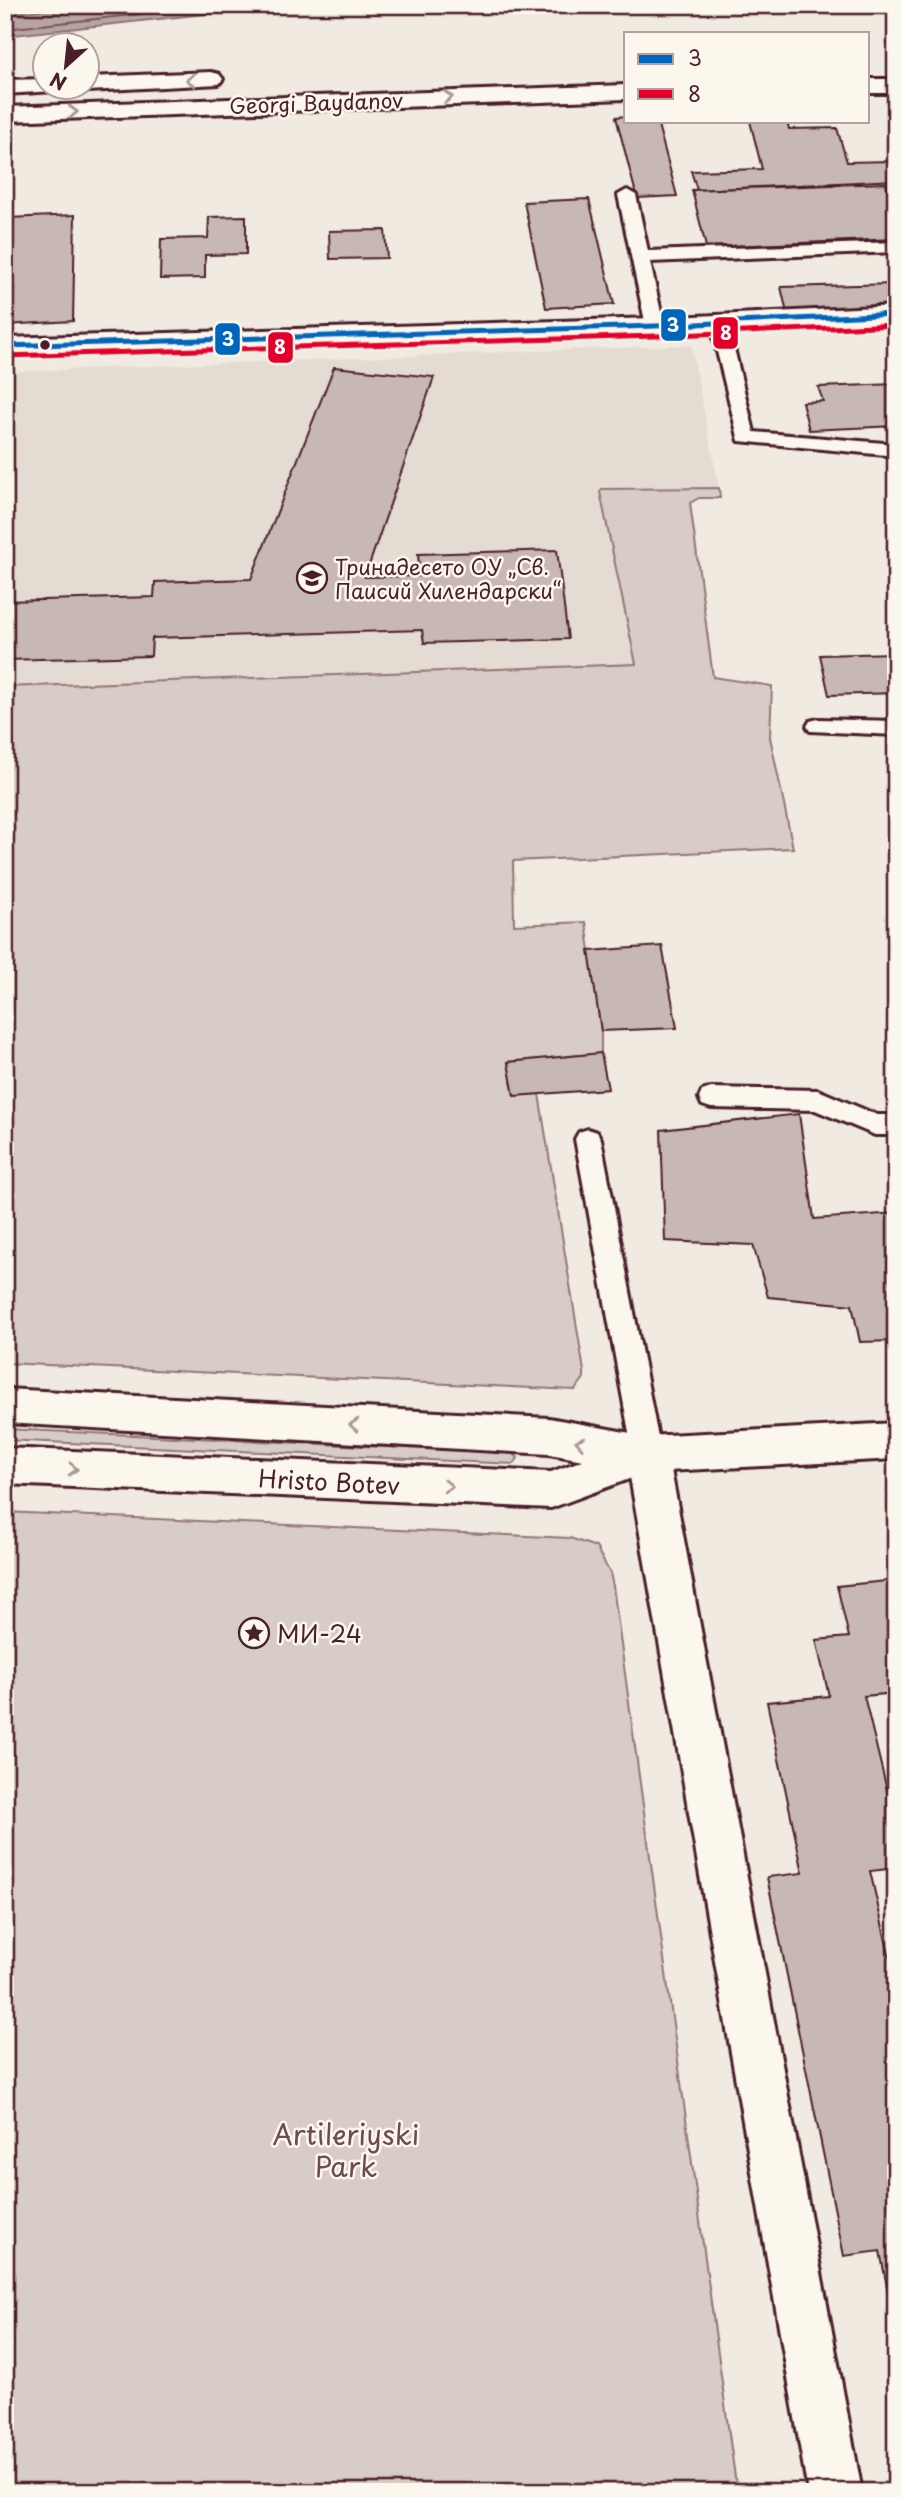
<svg xmlns="http://www.w3.org/2000/svg" width="901" height="2497" viewBox="0 0 901 2497" font-family="'Playpen Sans',sans-serif">
<style>
.built{fill:#e4dbd2}
.green{fill:#d8ccc6;stroke:#917678;stroke-width:2}
.water{fill:#b8a4a2;stroke:#8c6f72;stroke-width:2}
.lines{fill:none;stroke-linecap:round;stroke-linejoin:round}
.shore{stroke:#76545b;stroke-width:2}
.building{fill:#c8b8b3;stroke:#4a1f2b;stroke-width:2}
.lane-casing{stroke:#4a1f2b;stroke-width:6}
.street-casing{stroke:#4a1f2b;stroke-width:6}
.secondary-casing{stroke:#4a1f2b;stroke-width:6}
.lane{fill:#fbf7ec;fill-rule:evenodd}
.street{fill:#fbf7ec;fill-rule:evenodd}
.secondary{fill:#fbf7ec;fill-rule:evenodd}
.bus-1-casing{stroke:#fbf7ec;stroke-width:9}
.bus-2-casing{stroke:#fbf7ec;stroke-width:9}
.bus-1{stroke:#0065bd;stroke-width:5}
.bus-2{stroke:#e4002b;stroke-width:5}
.oneway{stroke:#ab9695}
.bus-dot{fill:#4a1f2b;stroke:#fbf7ec;stroke-width:2.5}
.labels{text-anchor:middle;dominant-baseline:central;stroke-width:5;stroke-linejoin:round;paint-order:stroke}
.far-street-label{font-size:21px;fill:#4a1f2b;stroke:#fbf7ec}
.far-poi-label{font-size:21px;fill:#4a1f2b;stroke:#fbf7ec;text-anchor:start}
.street-label{font-size:24px;fill:#4a1f2b;stroke:#fbf7ec}
.poi-label{font-size:24px;fill:#4a1f2b;stroke:#fbf7ec;text-anchor:start}
.near-park-label{font-size:28px;fill:#6e4a52;stroke:#fbf7ec}
.line-badge{stroke:#fbf7ec;stroke-width:2.5}
.badge-label{font-size:19px;text-anchor:middle;font-weight:bold;fill:#fff}
</style>
<rect width="100%" height="100%" fill="#f0eae0"/>
<filter id="ink" filterUnits="userSpaceOnUse"><feTurbulence type="fractalNoise" baseFrequency=".0143" numOctaves="2"/><feDisplacementMap in="SourceGraphic" scale="14" xChannelSelector="R" yChannelSelector="G"/><feConvolveMatrix kernelMatrix="1 2 1 2 8 2 1 2 1" color-interpolation-filters="sRGB"/></filter>
<g filter="url(#ink)">
<path class="built" d="M691,345L719,488L602,489L600,492L636,664L5,687V372Z"/>
<g class="green">
<path d="M719,488L720,498H699L690,503L713,677L772,686L770,737L793,848L513,861L514,925L586,922L601,1031V1053L508,1062L514,1096L539,1094L584,1371V1378L575,1390L5,1363V687L636,664L600,492L602,489Z"/>
<path d="M5,1429L513,1453L518,1458L514,1464L5,1440Z"/>
<path d="M5,1512L570,1538L596,1547L610,1573L613,1586L737,2492H5Z"/>
</g>
<path class="water" d="M86,5H287L5,36V14Z"/>
<g class="lines">
<g class="shore">
<path d="M69,5L73,13L142,5"/>
<path d="M5,29L223,5"/>
</g>
</g>
<g class="building">
<path d="M626,116V121H657L677,196L637,198L616,117Z"/>
<path d="M750,121H787L789,129L837,128L847,162L892,161L896,180L697,190L691,171L762,169Z"/>
<path d="M886,183L896,211V239L706,247L692,190Z"/>
<path d="M589,199L614,304L546,308L524,202Z"/>
<path d="M75,215L73,321L5,325L9,218Z"/>
<path d="M246,216V254L205,255V278L160,279L161,239L208,238L209,217Z"/>
<path d="M385,230L387,258L330,259L329,231Z"/>
<path d="M896,284V311L787,313L781,287Z"/>
<path d="M334,367L434,377L365,577L420,576L418,554L557,550L568,639L424,643L422,630L152,638L151,656L5,660V601L154,597L155,582L251,579Z"/>
<path d="M896,384V426L809,430L802,402L823,401L818,387Z"/>
<path d="M896,653V693L829,695L820,655Z"/>
<path d="M662,946L677,1028L601,1031L589,951Z"/>
<path d="M601,1053L608,1089L514,1096L508,1062Z"/>
<path d="M799,1114L814,1219L896,1213V1341L860,1342L852,1305L768,1297L753,1245L665,1241L661,1130Z"/>
<path d="M896,1580V1693L864,1696L896,1827V1868L870,1871L896,1985V2291L888,2292L880,2251L844,2256L767,1877L803,1873L767,1702L829,1696L816,1640L849,1637L837,1586Z"/>
</g>
<g class="lines">
<g class="lane-casing">
<g id="lane">
<path d="M627,190L636,195L648,251L896,242V252L650,262L664,326L655,332L646,326L618,195Z"/>
<path d="M719,317L728,323L754,432L896,444V456L739,441L710,323Z"/>
<path d="M818,719L896,721V735L810,731L807,726L810,721Z"/>
<path d="M711,1088L818,1090L877,1115H896V1135H875L815,1110L711,1108L702,1105L699,1098L702,1091Z"/>
<path d="M588,1129L597,1132L601,1139L661,1454L657,1463L647,1466L637,1463L633,1454L575,1139L579,1132Z"/>
</g>
</g>
<g class="street-casing">
<g id="street">
<path d="M896,306V322L655,334L5,354V338L655,318Z"/>
<path d="M647,1436L662,1441L668,1454L862,2492H808L626,1454L632,1441Z"/>
</g>
</g>
<g class="secondary-casing">
<g id="secondary">
<path d="M211,72L219,74L223,79L219,84L88,91L78,88H88V77Z"/>
<path d="M46,79V88H57L55,91L5,94V80Z"/>
<rect x="868" y="79" width="28" height="14"/>
<path d="M626,85V99L5,121V107Z"/>
<path d="M5,1389L549,1418L647,1436L896,1423V1459L648,1472L551,1508L5,1484V1448L551,1472L583,1460L549,1454L5,1423Z"/>
</g>
</g>
<use href="#lane" class="lane"/>
<use href="#street" class="street"/>
<use href="#secondary" class="secondary"/>
<g class="bus-1-casing">
<path id="bus-1" d="M5,346L655,326L896,314"/>
</g>
<g class="bus-2-casing">
<path id="bus-2" d="M5,356L655,336L896,325"/>
</g>
<use href="#bus-1" class="bus-1"/>
<use href="#bus-2" class="bus-2"/>
</g>
<defs><path id="oneway-chevron" d="M-2-3.5L2.5 0L-2 3.5" fill="none" stroke-width="1.6" stroke-linecap="round" stroke-linejoin="round" transform="scale(1.75)"/></defs>
<g class="oneway">
<use href="#oneway-chevron" transform="translate(191 80) rotate(178)"/>
<use href="#oneway-chevron" transform="translate(448 97) rotate(-2)"/>
<use href="#oneway-chevron" transform="translate(73 112) rotate(-2)"/>
<use href="#oneway-chevron" transform="translate(354 1425) rotate(-177)"/>
<use href="#oneway-chevron" transform="translate(580 1442) rotate(-169)"/>
<use href="#oneway-chevron" transform="translate(73 1469) rotate(3)"/>
<use href="#oneway-chevron" transform="translate(448 1486) rotate(3)"/>
</g>
</g>
<defs>
<g id="school-ring" transform="scale(1.575)"><circle r="9.5" fill="#fbf7ec" stroke="#4a1f2b" stroke-width="1.5"/><path d="M0-5L7-2L0 1L-7-2ZM-4 1L0 2.5L4 1V4Q0 6-4 4Z" fill="#4a1f2b"/></g>
<g id="sight-ring" transform="scale(1.575)"><circle r="9.5" fill="#fbf7ec" stroke="#4a1f2b" stroke-width="1.5"/><path d="M0-6L1.8-2.2L6-1.7L2.9 1.2L3.7 5.4L0 3.3L-3.7 5.4L-2.9 1.2L-6-1.7L-1.8-2.2Z" fill="#4a1f2b"/></g>
</defs>
<g fill-rule="evenodd">
<use href="#school-ring" x="312" y="578"/>
<use href="#sight-ring" x="254" y="1633"/>
</g>
<circle class="bus-dot" cx="45" cy="345" r="6"/>
<g class="labels">
<g class="far-street-label">
<text transform="translate(316 102) rotate(-2)">Georgi Baydanov</text>
</g>
<g class="far-poi-label">
<text x="335" y="566">Тринадесето ОУ „Св.<tspan x="335" dy="24">Паисий Хилендарски“</tspan></text>
</g>
<g class="street-label">
<text transform="translate(329 1481) rotate(3)">Hristo Botev</text>
</g>
<g class="poi-label">
<text x="277" y="1633">МИ-24</text>
</g>
<g class="near-park-label">
<text x="346" y="2133">Artileriyski<tspan x="346" dy="32">Park</tspan></text>
</g>
</g>
<g class="line-badge">
<rect x="660" y="308" width="27" height="34" rx="7" fill="#0065bd"/>
<rect x="712" y="316" width="27" height="34" rx="7" fill="#e4002b"/>
<rect x="214" y="322" width="27" height="34" rx="7" fill="#0065bd"/>
<rect x="267" y="331" width="27" height="33" rx="7" fill="#e4002b"/>
</g>
<g class="badge-label">
<text x="673" y="332">3</text>
<text x="726" y="340">8</text>
<text x="228" y="346">3</text>
<text x="280" y="354">8</text>
</g>
<rect width="901" height="2497" fill="none" stroke="#fbf7ec" stroke-width="28"/>
<rect x="14" y="14" width="873" height="2469" fill="none" stroke="#4a1f2b" stroke-width="2.5" filter="url(#ink)"/>
<rect x="624" y="32" width="245" height="91" fill="#fbf7ec" stroke="#b4a19f" stroke-width="2"/>
<rect x="638" y="54" width="35" height="10" fill="#0065bd" stroke="#b4a19f" stroke-width="2"/>
<text x="688" y="66" font-size="21" fill="#4a1f2b">3</text>
<rect x="638" y="89" width="35" height="10" fill="#e4002b" stroke="#b4a19f" stroke-width="2"/>
<text x="688" y="102" font-size="21" fill="#4a1f2b">8</text>
<g transform="translate(66 66) rotate(207)"><circle r="33" fill="#fbf7ec" stroke="#b4a19f" stroke-width="2"/>
<path d="M0-5L12 26L0 18L-12 26Z" fill="#4a1f2b"/>
<text y="-10" font-size="19" font-weight="bold" text-anchor="middle" fill="#4a1f2b">N</text>
</g>
</svg>
